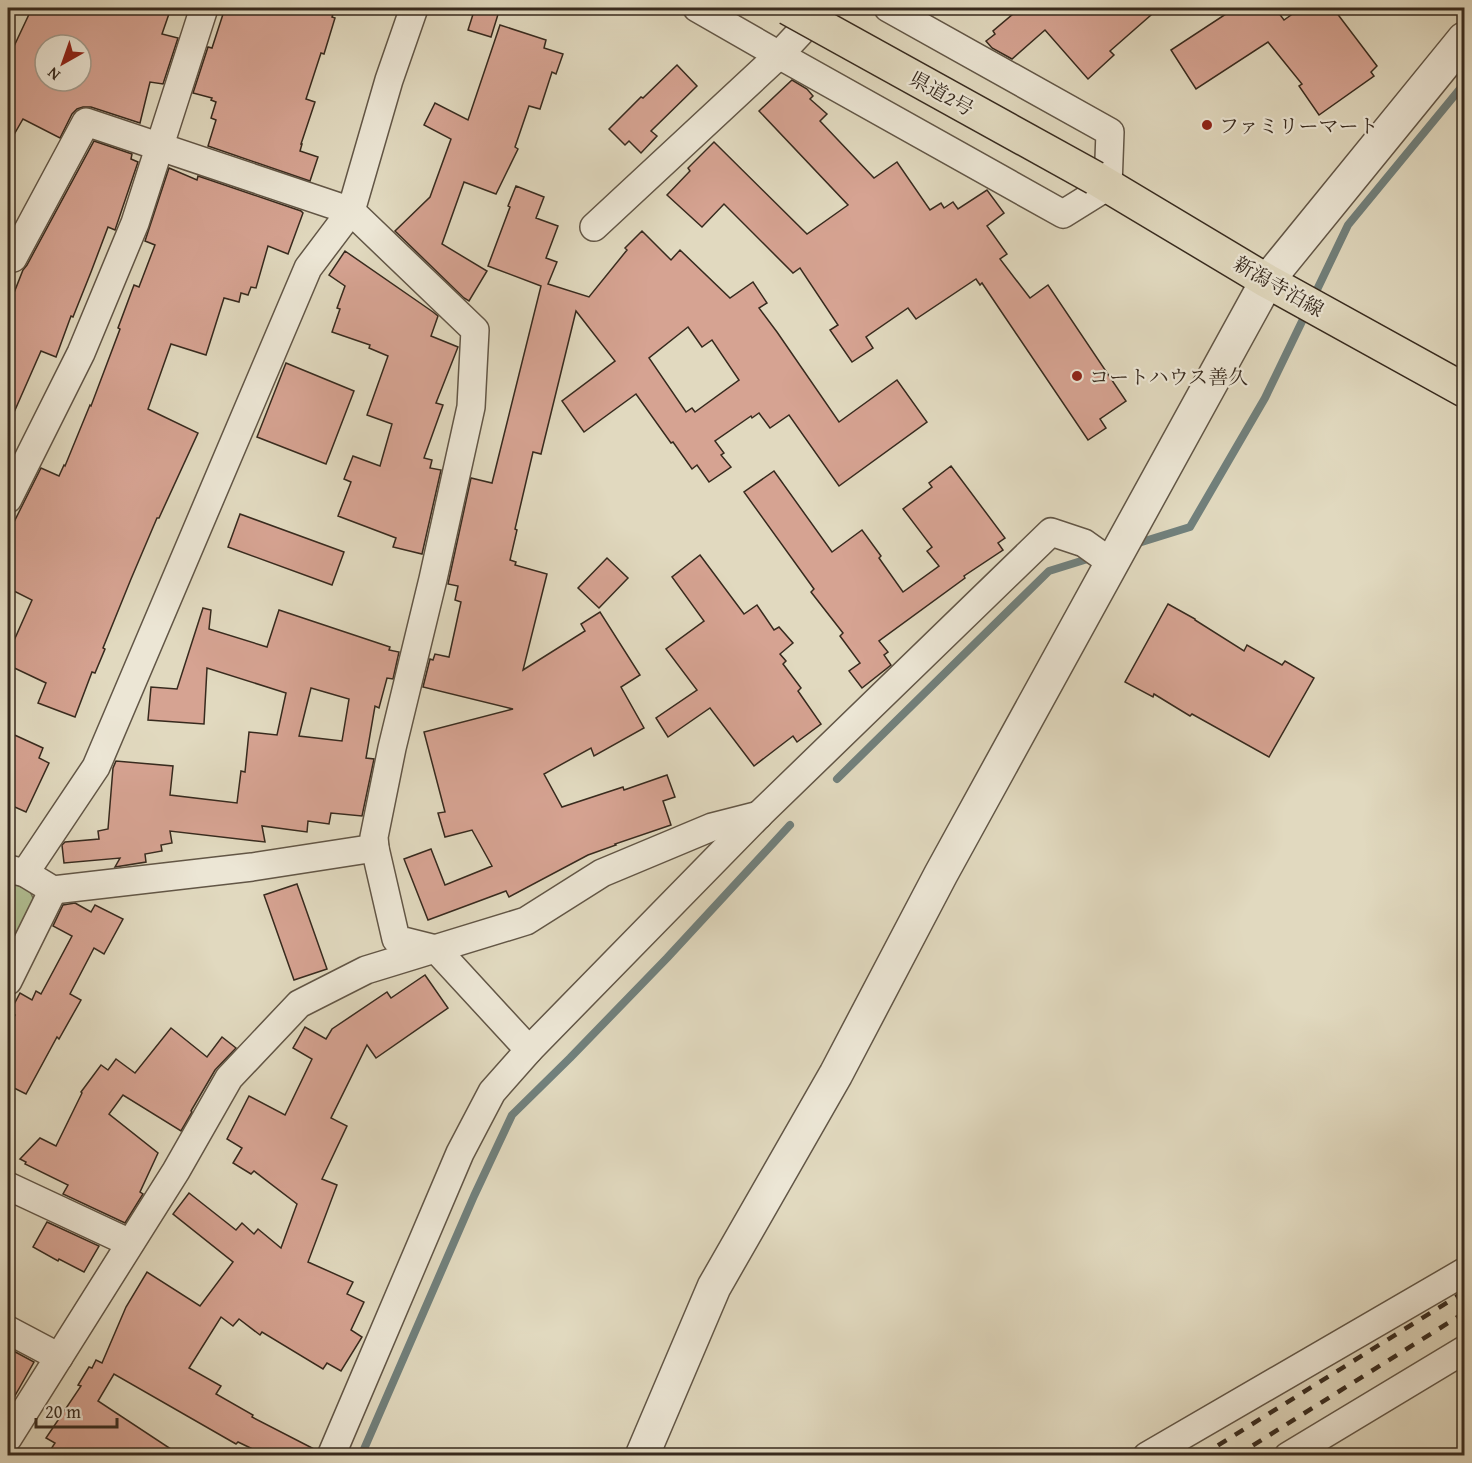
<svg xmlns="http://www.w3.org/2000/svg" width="1472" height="1463" viewBox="0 0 1472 1463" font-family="'Gentium Book Plus','Noto Serif JP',serif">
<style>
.green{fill:#b1bf93;stroke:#747458;stroke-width:1.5}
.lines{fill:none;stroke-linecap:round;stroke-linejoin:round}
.stream{stroke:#71807c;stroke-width:8}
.building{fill:#d6a392;stroke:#372a1e;stroke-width:1.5;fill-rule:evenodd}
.minor-casing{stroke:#625646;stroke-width:30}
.tertiary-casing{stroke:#625646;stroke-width:36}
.primary-casing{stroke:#372a1e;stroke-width:36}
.minor{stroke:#ece6d5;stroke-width:27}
.tertiary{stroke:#ece6d5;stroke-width:33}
.primary{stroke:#e1d9bf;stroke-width:33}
.rail{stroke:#372a1e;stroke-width:4.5;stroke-dasharray:10 10;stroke-linecap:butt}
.primary-bridge-casing{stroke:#372a1e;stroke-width:36;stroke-linecap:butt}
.primary-bridge{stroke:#e1d9bf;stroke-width:33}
.poi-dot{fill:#8f2418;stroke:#ece6d5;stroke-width:2}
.labels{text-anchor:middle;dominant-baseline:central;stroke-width:4.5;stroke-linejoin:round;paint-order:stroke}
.street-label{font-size:20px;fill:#372a1e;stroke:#ece6d5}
.poi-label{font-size:20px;fill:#372a1e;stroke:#ece6d5;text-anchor:start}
</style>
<rect width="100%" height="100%" fill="#e1d9bf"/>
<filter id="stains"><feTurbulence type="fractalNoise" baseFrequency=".00333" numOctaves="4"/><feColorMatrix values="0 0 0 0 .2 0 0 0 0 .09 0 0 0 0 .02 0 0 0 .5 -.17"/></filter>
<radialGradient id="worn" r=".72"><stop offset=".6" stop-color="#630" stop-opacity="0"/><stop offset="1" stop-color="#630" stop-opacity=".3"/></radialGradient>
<path class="green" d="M8,877L26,883L34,900L12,947L8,940Z"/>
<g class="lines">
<g class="stream">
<path d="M1313,298L1348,225L1464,84"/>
<path d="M1132,545L1190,527L1265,398L1308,309"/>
<path d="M837,779L1049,571L1094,557"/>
<path d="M361,1456L474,1196L512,1115L570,1058L667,958L790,825"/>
</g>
</g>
<g class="building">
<path d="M32,8H171L162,34L178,38L163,84L150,82L140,123L91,107H83L77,109L72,114L60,138L23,119L8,145V59ZM45,45H81V81H45Z"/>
<path d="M225,8H335L332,17L335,18L324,54L321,53L306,99L315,102L301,144H302L300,151L318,157L310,181L208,146L216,120L211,118L216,102L211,100L212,98L193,93L208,47L212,48Z"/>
<path d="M475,8H500L491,37L468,30Z"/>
<path d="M1020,8H1159L1110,51L1114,55L1088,79L1045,30L1012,59L992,48L986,41L995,34L993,31Z"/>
<path d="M1235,8H1275L1284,20L1301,8H1333L1377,66L1371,72L1374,76L1319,115L1299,86L1302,84L1268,42L1196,89L1171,50Z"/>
<path d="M500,25L546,40L544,48L563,54L556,74L552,72L540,109L529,106L515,147L518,149L496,194L464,182L442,244L487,271L469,301L464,298L395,231L430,197L451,139L424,125L435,103L468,120Z"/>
<path d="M677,65L697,86L651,131L657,136L641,153L629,141L625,145L609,129L641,97L643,98Z"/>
<path d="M792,80L807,89L813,96L810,99L827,114L820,121L874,178L897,162L930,210L941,203L944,208L953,202L958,209L987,190L1004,213L987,226L1007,254L1000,259L1030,298L1048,285L1126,401L1100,419L1106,428L1088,440L982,283L980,285L976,279L916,319L908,308L866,337L873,348L852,362L830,330L838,325L800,268L793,273L724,204L702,227L667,195L690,171L688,168L714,142L807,234L848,205L759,111Z"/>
<path d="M94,141L132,154L131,159L138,162L115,230L108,227L91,272L73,317L71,316L56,357L41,351L8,426V308L23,270L27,265Z"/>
<path d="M169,168L197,180L198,176L301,211L303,213L288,254L268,246L256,288L251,287L248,295L241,293L239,302L224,298L206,355L171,344L148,409L198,433L159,518H157L131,579L103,648L105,649L95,673L92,672L75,717L38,703L46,683L8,665V654L32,600L8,588V534L41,468L59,476L64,465L65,466L90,405L91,406L120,329L118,328L134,285L139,287L155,245L145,241Z"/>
<path d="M516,186L544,197L536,218L558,226L546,258L557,262L548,284L589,297L627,250L625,248L642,231L671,260L680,250L730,298L753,282L767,303L759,308L777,332L839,422L897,380L927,422L839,486L789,415L770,428L759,413L752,418L751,416L715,441L724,453L721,455L731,467L709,482L697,465L692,469L673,442L671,443L636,394L584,432L562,401L615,361L576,311L541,454L533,452L515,529L517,530L510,560L516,562L515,565L547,574L523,670L585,631L581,624L600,612L640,675L621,687L644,728L594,756L591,748L544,774L562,807L623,787L624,790L667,775L675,797L663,801L671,825L615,844L616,845L588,855L509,897L506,891L428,920L404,859L431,849L445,885L492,866L472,830L445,837L438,813L445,812L424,732L513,709L423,687L430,659L433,660L435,654L449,657L461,602L455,600L458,586L448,584L471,478L492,483L541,286L488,266L510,207L508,206ZM688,327L702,347L712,340L739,380L695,412L692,408L686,412L649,358Z"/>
<path d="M345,251L433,312L438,316L431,336L458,347L436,403L443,405L424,458L432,460L430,468L441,470L422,554L393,547L396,538L338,516L351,482L344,479L353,456L380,466L392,424L367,415L388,356L369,348L370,345L332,332L340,309L337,308L345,286L329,275Z"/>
<path d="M286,363L354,391L326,464L257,437Z"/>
<path d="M951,466L1005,538L998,543L1003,550L964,576L965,578L879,641L888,652L884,655L891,665L862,688L849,671L860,663L840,636L843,633L811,592L814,589L744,492L774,471L832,552L862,530L881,556L879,558L903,592L939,566L927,551L932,547L903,509L932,487L929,483Z"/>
<path d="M240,514L344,552L332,585L228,547Z"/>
<path d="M700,555L744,614L757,605L774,630L779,627L793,643L780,654L786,661L783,664L801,688L798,691L821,724L797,742L793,736L754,766L710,708L668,737L656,718L697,690L666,649L704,621L672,577Z"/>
<path d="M607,558L628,578L599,608L578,588Z"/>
<path d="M1168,604L1195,619V620L1244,651L1247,645L1282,665L1285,661L1314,678L1269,757L1192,714L1190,716L1154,694L1153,697L1125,682Z"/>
<path d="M203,608L211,610L209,629L267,647L279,610L390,647L389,650L399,652L393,679L387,678L379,708L375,706L366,758L374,759L362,816L331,813L329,824L308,821L307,832L262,826L265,842L170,831L172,843L161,845L162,851L145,854L146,862L115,867L120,858L64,863L62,845L65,842L99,839L98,831L108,829L113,768L116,761L173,766L170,795L237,803L241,771L245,772L249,732L277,735L286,693L207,668L204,724L148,720L151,687L177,689ZM311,688L349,699L342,741L299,736Z"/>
<path d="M8,732L43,748L39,758L49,763L26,812L8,804Z"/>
<path d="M297,884L327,969L294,980L264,895Z"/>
<path d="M75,903L91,912L95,905L123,919L104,954L94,948L70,994L81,1000L59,1039L57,1037L26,1094L8,1085V1030L15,1015L10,1012L20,993L32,1000L36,991L41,994L72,936L53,926L63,905Z"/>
<path d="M425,975L448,1008L376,1058L367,1045L331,1118L347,1126L322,1179L337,1185L308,1262L353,1282L347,1294L364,1302L351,1330L362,1337L341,1371L327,1363L323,1369L262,1332L260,1335L239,1319L233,1326L221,1317L189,1368L221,1386L216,1394L253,1415L252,1417L316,1450V1455H265L238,1442L236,1444L114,1374L98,1401L180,1455H47L55,1443L46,1438L81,1386L78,1385L89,1367L92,1368L96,1360L102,1363L126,1307L147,1272L200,1306L233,1262L173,1214L189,1193L236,1230L242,1223L254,1234L258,1229L281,1248L297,1204L254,1171L251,1174L233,1163L242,1148L227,1139L249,1096L285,1115L312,1059L293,1048L305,1027L326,1039L332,1029L387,992L391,998Z"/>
<path d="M171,1028L207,1057L222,1037L236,1048L215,1070L191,1111L192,1112L181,1131L123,1095L109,1114L158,1153L140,1192L143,1194L125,1223L63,1194L68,1185L25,1164L26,1162L20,1159L40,1138L56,1146L82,1093L81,1092L101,1065L108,1070L116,1059L135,1073Z"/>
<path d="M47,1222L99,1246L84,1272L59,1259L58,1261L33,1247Z"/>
<path d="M8,1348L34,1362L8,1408Z"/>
</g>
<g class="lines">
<g class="minor-casing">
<g id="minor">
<path d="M414,8L389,80L351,211L475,330L471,407L433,579L392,748L374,837L375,848L396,939L436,949L529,1050"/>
<path d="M697,8L779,55L1063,214L1108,186L1110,132L888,8"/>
<path d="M594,227L779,55L823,8"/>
<path d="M8,256L13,258L86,122L351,211L308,268L96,767L25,873"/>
<path d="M8,499L81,353L135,223L204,8"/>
<path d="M9,869L25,873L53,890L252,867L375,848"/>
<path d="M8,981L53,890"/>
<path d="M8,1186L130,1243"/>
<path d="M8,1330L59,1357"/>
<path d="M8,1438L176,1171L229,1078L299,1004L366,970L526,921L602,873L712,827L759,815"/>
<path d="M331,1456L460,1153L492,1092L529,1050L760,814L1051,532L1084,543L1112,563"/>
<path d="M1147,1456L1464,1272"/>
<path d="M1288,1456L1464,1350"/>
</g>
</g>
<g class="tertiary-casing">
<path id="tertiary" d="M642,1456L714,1287L836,1074L941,874L1267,281L1464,39"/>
</g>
<g class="primary-casing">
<path id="primary" d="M1095,178L1267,281L1464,390"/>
</g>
<use href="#minor" class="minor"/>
<use href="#tertiary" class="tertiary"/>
<use href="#primary" class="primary"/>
<g class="rail">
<path d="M1201,1456L1464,1292"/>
<path d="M1236,1456L1464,1313"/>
</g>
<g class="primary-bridge-casing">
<path id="primary-bridge" d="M788,8L1095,178"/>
</g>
<use href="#primary-bridge" class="primary-bridge"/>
</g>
<g class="poi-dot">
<circle cx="1207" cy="125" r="6"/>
<circle cx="1077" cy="376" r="6"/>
</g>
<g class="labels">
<g class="street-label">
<text transform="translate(942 93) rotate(29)">県道2号</text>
<text transform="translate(1279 286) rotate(30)">新潟寺泊線</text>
</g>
<g class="poi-label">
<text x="1219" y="125">ファミリーマート</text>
<text x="1089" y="376">コートハウス善久</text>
</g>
</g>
<rect width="1472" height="1463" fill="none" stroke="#e1d9bf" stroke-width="30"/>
<rect x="9" y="9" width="1454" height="1445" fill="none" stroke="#372a1e" stroke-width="3"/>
<rect x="15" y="15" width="1442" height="1433" fill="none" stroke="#372a1e" stroke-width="1.5"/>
<g transform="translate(63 63) rotate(220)"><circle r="28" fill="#ece6d5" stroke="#a49b8c" stroke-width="1.5"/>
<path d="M0-4.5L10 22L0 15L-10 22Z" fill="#8f2418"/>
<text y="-9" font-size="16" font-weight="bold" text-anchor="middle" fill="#372a1e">N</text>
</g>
<path d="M36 1418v9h81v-9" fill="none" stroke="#372a1e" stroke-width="3"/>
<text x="45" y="1418" font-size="18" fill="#372a1e" stroke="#ece6d5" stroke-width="4.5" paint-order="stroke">20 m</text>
<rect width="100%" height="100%" filter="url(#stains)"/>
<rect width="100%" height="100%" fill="url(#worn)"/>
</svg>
